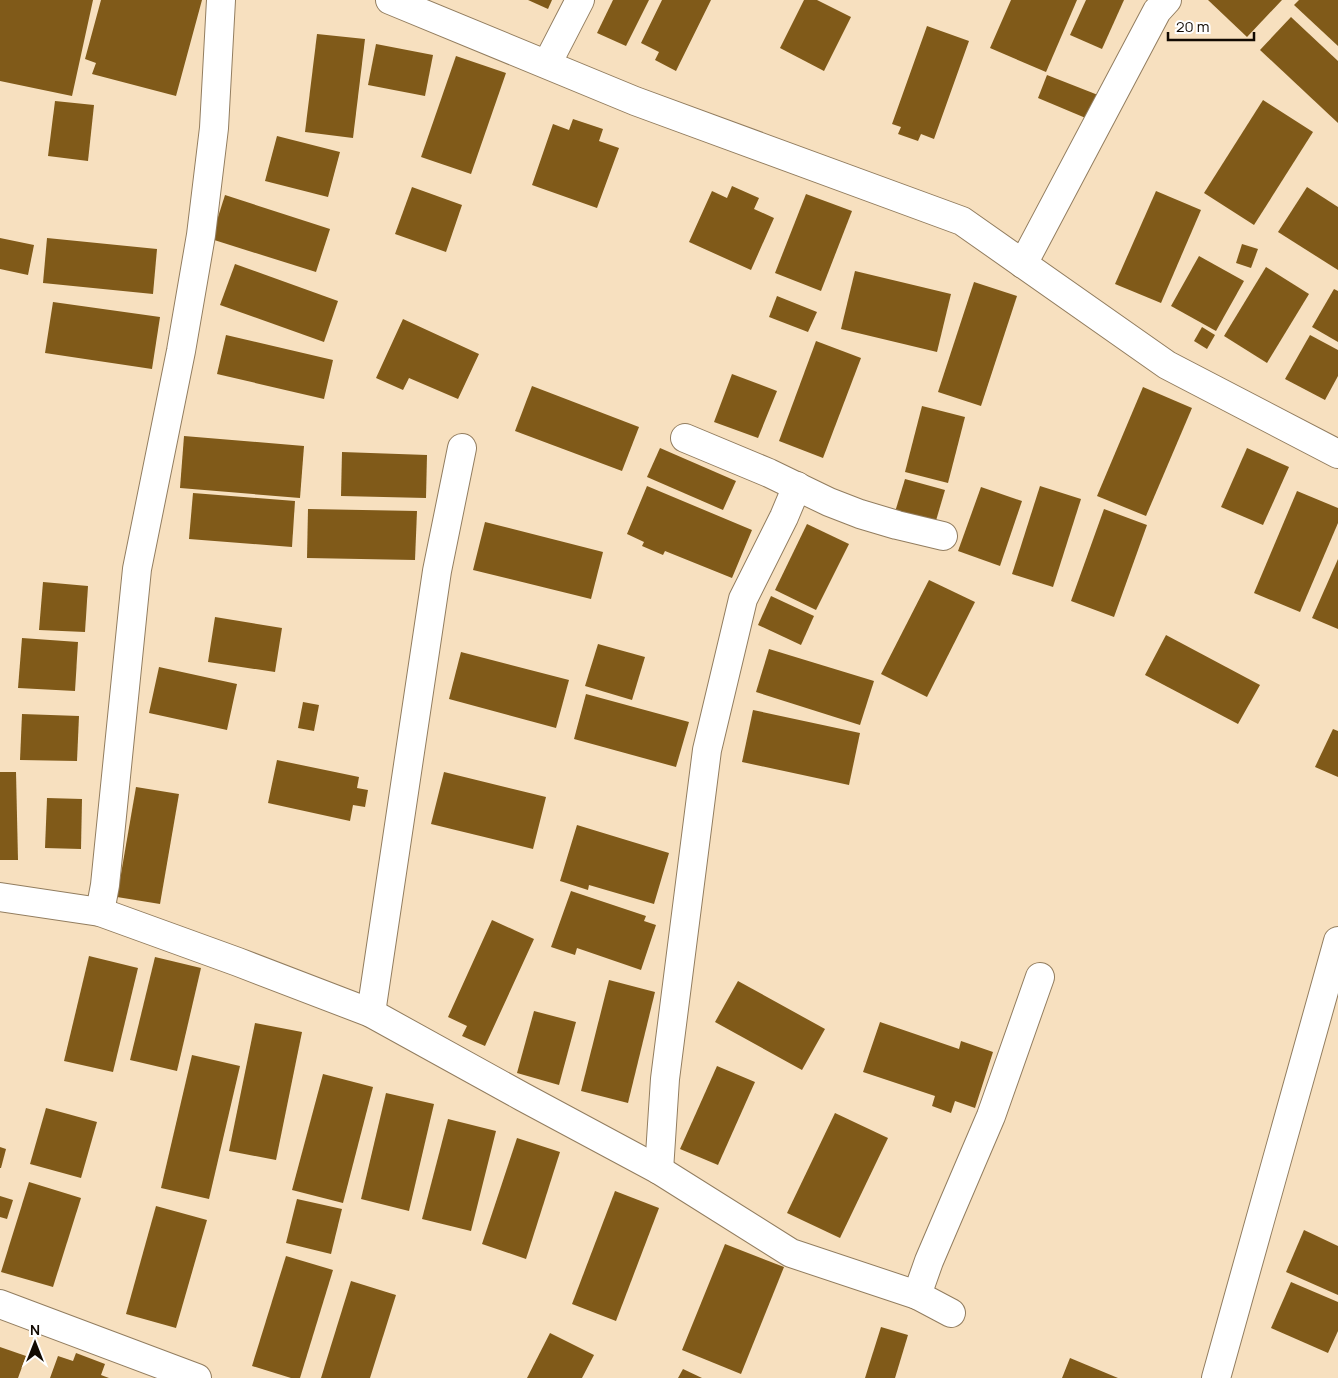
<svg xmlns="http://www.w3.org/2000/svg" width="1338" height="1378" viewBox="0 0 1338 1378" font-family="Manrope,sans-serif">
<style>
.building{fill:#805a19}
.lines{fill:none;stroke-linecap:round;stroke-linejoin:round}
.street-casing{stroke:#927d5f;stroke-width:30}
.street{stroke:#fff;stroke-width:28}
</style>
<rect width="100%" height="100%" fill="#f7e0bf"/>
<g class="building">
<path d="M0,0H93L72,96L0,81Z"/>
<path d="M101,0H202L176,96L92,74L96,63L85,59Z"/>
<path d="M528,0H552L548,9Z"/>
<path d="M613,0H649L626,46L597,33Z"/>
<path d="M662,0H711L676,71L655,60L659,52L641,43Z"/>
<path d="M804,0H817L851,17L824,71L780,48Z"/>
<path d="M1011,0H1077L1046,72L990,48Z"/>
<path d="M1086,0H1124L1102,49L1070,35Z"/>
<path d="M1208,0H1282L1247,37Z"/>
<path d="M1299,0H1338V46L1294,5Z"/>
<path d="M1291,17L1338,61V123L1260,50Z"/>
<path d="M927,26L969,41L934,139L921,134L918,141L898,134L901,127L892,124Z"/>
<path d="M317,34L365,39L353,138L305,132Z"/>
<path d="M376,44L433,55L425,96L368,85Z"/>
<path d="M456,56L506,73L471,174L421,157Z"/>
<path d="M1047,75L1098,95L1088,119L1038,98Z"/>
<path d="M1263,100L1313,132L1254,225L1204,193Z"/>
<path d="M55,101L94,105L88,161L48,156Z"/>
<path d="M573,119L603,129L599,141L619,148L597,208L532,185L553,124L569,130Z"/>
<path d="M277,136L340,152L328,197L265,181Z"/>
<path d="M732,186L759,198L754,209L774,218L751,270L689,242L712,191L727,198Z"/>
<path d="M412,187L462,205L446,252L395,234Z"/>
<path d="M1307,187L1338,207V270L1278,232Z"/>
<path d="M1156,191L1201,210L1161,303L1115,284Z"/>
<path d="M806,194L852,211L821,291L775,273Z"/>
<path d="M225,195L330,229L316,272L211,239Z"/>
<path d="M0,238L34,245L28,275L0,269Z"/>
<path d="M47,238L157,249L153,294L43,283Z"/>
<path d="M1242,244L1258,249L1251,268L1236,263Z"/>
<path d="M1199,256L1244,281L1216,331L1171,306Z"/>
<path d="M235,264L338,301L324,342L220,305Z"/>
<path d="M1266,267L1309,294L1267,363L1224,336Z"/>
<path d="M855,271L951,294L937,352L841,329Z"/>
<path d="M974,282L1017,296L981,406L938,392Z"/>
<path d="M1334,289L1338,291V342L1312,327Z"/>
<path d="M777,296L817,312L808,332L769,317Z"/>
<path d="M53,302L160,317L152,369L45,353Z"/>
<path d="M403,319L479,354L458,399L409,378L403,390L376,378Z"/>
<path d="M1202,327L1215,335L1207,349L1194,341Z"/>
<path d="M226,335L333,360L324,399L217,374Z"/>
<path d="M1310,335L1338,350V376L1325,400L1285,379Z"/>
<path d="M816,341L861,358L823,458L779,441Z"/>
<path d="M732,374L777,391L758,438L714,422Z"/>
<path d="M532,386L639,427L622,471L515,431Z"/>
<path d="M1143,387L1192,408L1146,516L1097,496Z"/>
<path d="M922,406L965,417L948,483L905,472Z"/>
<path d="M184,436L304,446L300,498L180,488Z"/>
<path d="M660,448L736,481L723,510L647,477Z"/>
<path d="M1247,448L1289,467L1263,525L1221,507Z"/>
<path d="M342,452L427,455L426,498L341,496Z"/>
<path d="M905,479L945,490L935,524L895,512Z"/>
<path d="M647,486L752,530L732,578L665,551L663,555L642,546L644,542L627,534Z"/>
<path d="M1040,486L1081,499L1053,587L1012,574Z"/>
<path d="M981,487L1022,501L1000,566L958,551Z"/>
<path d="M1297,491L1338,508V523L1300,612L1254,593Z"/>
<path d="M193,493L295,501L292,547L189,539Z"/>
<path d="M308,509L417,511L415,560L307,558Z"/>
<path d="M1104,509L1147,525L1114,617L1071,601Z"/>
<path d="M485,522L603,552L591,599L473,570Z"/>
<path d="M807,524L849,544L816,610L775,590Z"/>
<path d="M1338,559V629L1312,618Z"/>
<path d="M929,580L975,602L927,697L881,674Z"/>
<path d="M43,582L88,586L85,632L39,630Z"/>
<path d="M771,596L814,616L801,645L758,625Z"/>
<path d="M215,617L282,628L275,672L208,662Z"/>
<path d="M1166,635L1260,685L1238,724L1145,675Z"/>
<path d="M22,638L78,642L75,691L18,688Z"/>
<path d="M598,644L645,657L632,700L585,686Z"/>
<path d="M769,649L874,681L860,725L756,692Z"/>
<path d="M461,652L569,680L556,728L449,699Z"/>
<path d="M159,667L237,684L227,730L149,713Z"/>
<path d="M586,694L689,722L676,767L574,739Z"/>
<path d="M303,702L319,705L314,731L298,728Z"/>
<path d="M753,710L860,733L849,785L742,762Z"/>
<path d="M22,714L79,716L77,761L20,760Z"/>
<path d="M1333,729L1338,731V777L1315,767Z"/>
<path d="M277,760L359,777L357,788L368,790L365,807L353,805L350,821L268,803Z"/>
<path d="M0,772H16L18,860H0Z"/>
<path d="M444,772L546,797L533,849L431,824Z"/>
<path d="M136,787L179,794L160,904L117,897Z"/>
<path d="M47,798L82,799L81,849L45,848Z"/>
<path d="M577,825L669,853L654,904L589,885L588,890L560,881Z"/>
<path d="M571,891L646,916L644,921L656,925L641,970L577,948L575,955L551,947Z"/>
<path d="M492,920L534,939L485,1046L462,1036L467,1026L448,1017Z"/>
<path d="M89,956L138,968L113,1072L64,1061Z"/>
<path d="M155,957L201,968L177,1071L130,1060Z"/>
<path d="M609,980L655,992L628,1103L581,1091Z"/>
<path d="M738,981L825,1029L802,1070L715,1022Z"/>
<path d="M534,1011L576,1022L559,1085L517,1073Z"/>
<path d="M880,1022L959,1049L961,1041L993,1052L975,1108L955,1101L951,1113L932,1106L935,1096L863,1072Z"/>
<path d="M255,1023L302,1032L276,1160L229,1151Z"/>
<path d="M192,1055L240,1066L209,1199L161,1188Z"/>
<path d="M717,1066L755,1082L718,1165L680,1149Z"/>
<path d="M323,1074L373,1087L343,1203L292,1190Z"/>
<path d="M386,1093L434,1104L409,1211L361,1199Z"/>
<path d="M46,1108L97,1122L81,1178L30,1164Z"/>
<path d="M835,1113L888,1138L840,1238L787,1213Z"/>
<path d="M448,1119L496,1131L471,1231L422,1219Z"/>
<path d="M517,1138L560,1152L526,1259L482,1244Z"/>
<path d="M0,1147L6,1149L1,1168H0Z"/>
<path d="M29,1182L81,1198L53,1287L1,1272Z"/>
<path d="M615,1191L659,1208L616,1321L572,1304Z"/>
<path d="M0,1196L13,1200L7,1219L0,1217Z"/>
<path d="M297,1199L342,1209L331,1254L286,1243Z"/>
<path d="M156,1206L207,1220L176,1328L126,1314Z"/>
<path d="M1304,1230L1338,1246V1295L1286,1272Z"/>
<path d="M725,1244L784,1267L741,1374L682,1350Z"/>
<path d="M286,1256L333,1270L300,1378H291L252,1366Z"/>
<path d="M351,1281L396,1295L370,1378H321Z"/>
<path d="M1291,1282L1338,1302V1331L1328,1353L1271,1328Z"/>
<path d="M881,1327L908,1335L895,1378H865Z"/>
<path d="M550,1333L594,1355L582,1378H527Z"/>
<path d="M0,1347L26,1356L18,1378H0Z"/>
<path d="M76,1353L105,1364L101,1375L109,1378H50L58,1356L73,1361Z"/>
<path d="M1070,1358L1118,1378H1062Z"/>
<path d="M683,1369L702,1378H678Z"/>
</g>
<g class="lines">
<g class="street-casing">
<g id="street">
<path d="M390,0L635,101L962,221L1167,365L1338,454"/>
<path d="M547,64L580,0"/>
<path d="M1023,264L1157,11L1167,0"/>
<path d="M685,438L769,473L829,502L860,514L897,525L943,536"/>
<path d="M0,897L100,912L238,962L371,1013L523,1097L659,1170L791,1253L917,1295L951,1313"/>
<path d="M100,912L105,885L137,569L181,351L201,235L214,128L221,0"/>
<path d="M371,1013L437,571L462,448"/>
<path d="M659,1170L665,1079L707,750L743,599L784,517L797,486"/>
<path d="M917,1295L929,1261L991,1116L1040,977"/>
<path d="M0,1304L197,1378"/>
<path d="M1216,1378L1338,941"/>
</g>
</g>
<use href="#street" class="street"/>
</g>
<g transform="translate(35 1343)" stroke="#ffffff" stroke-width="4" paint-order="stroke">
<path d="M0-4L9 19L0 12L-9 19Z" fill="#120a02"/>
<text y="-8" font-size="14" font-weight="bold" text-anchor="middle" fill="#120a02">N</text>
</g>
<path d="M1168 32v8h86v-8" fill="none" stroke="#120a02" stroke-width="2.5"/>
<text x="1176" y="32" font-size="15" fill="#120a02" stroke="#ffffff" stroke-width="4" paint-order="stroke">20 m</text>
</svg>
